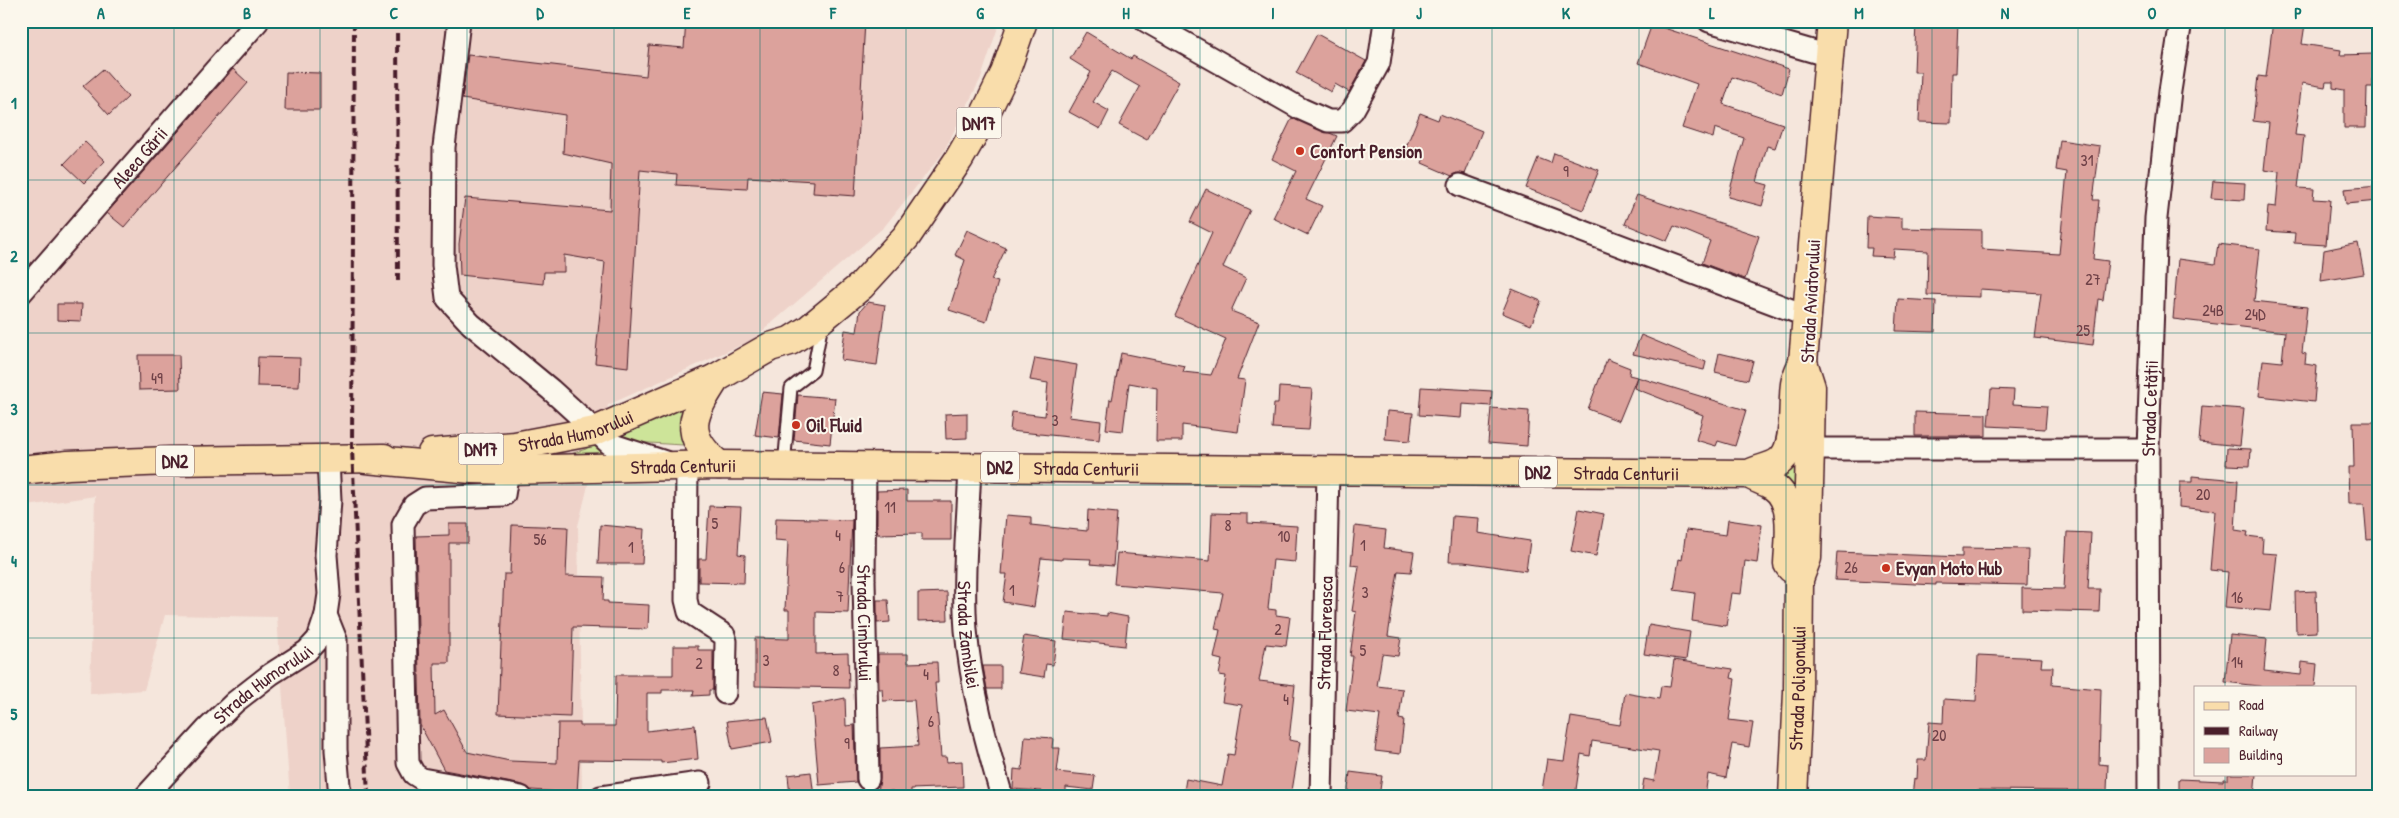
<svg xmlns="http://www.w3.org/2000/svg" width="2399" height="818" viewBox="0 0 2399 818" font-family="'Patrick Hand',sans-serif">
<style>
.built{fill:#eed2c9}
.green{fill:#cde499;stroke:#8c8262}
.building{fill:#dca29c;stroke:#4a1f2b}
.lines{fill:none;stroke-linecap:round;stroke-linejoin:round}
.lane-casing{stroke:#4a1f2b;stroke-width:15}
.street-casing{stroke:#4a1f2b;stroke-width:25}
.primary-casing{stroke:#4a1f2b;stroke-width:31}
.lane{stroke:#fbf7ec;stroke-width:11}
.street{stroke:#fbf7ec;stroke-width:21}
.primary{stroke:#f9ddab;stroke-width:28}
.rail{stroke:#4a1f2b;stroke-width:4;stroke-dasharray:8 4;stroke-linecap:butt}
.grid{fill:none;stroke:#0f766e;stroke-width:1;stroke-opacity:0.55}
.poi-dot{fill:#c8321e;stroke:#fbf7ec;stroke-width:2}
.labels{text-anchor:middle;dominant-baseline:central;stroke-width:4;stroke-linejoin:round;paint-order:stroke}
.number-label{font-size:16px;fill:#6e4047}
.shield{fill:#fbf7ec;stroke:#7f6065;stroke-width:1}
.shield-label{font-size:18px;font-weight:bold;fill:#4a1f2b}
.poi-label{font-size:19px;font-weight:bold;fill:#4a1f2b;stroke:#fbf7ec;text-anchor:start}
.street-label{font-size:19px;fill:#4a1f2b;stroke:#fbf7ec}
.neatline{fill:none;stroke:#0f766e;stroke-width:2}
.grid-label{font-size:16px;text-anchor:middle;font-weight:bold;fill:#0f766e}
</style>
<rect width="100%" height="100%" fill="#f5e6dc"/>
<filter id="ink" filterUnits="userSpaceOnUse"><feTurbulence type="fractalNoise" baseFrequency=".02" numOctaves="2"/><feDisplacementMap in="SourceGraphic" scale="10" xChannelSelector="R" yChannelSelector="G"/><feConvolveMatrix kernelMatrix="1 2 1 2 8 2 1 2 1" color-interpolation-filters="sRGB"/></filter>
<g filter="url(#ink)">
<path class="built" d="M21,21H1000L981,78L943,153L884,227L752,340L608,405L578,526L582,797H290L277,617L165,615L144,690L90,694L95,496L21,507Z"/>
<g class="green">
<path d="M690,398C683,414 676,429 683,445L633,442L610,430Z"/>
<path d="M595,442L612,457H561L586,449Z"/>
<path d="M1798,456L1799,551L1782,476Z"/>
</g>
<g class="building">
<path d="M686,21H865L855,196L813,193L814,181L748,177L747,189L676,185L677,174L640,170L628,367L595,363L605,262L564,255V272H544L543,284L460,275L459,244L465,198L610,210L611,164L563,153L565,115L462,99L468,55L646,76L649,45L684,48Z"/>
<path d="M1916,21H1958L1956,73H1952L1951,123L1919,122L1921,72H1914Z"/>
<path d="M2273,21L2305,24L2302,44L2341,50L2340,55L2373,54V87H2367L2366,128H2344V90L2333,88V82H2326L2325,87L2302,83L2295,135L2304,136L2298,188L2314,189L2313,199L2330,200L2326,245L2294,243L2295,233L2266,231L2268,206L2276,207L2279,172L2264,170L2269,123L2253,121L2258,76L2266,77Z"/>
<path d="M1652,24L1789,69L1782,94L1732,77L1723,104L1783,124L1775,148L1767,146L1757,182L1768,185L1762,206L1728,197L1744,138L1715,128L1713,138L1682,128L1697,84L1638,63Z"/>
<path d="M1086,32L1131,59L1133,56L1179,82L1147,140L1119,125L1140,87L1112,71L1093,102L1109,111L1100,129L1069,112L1091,72L1070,59Z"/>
<path d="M1317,34L1366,61L1349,92L1335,84L1331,92L1296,73Z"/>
<path d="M103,69L128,97L109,115L83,86Z"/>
<path d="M233,69L248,83L124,227L107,213Z"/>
<path d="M286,72L320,73V110H285Z"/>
<path d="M1420,113L1438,120L1440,114L1482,131L1465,174L1458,173L1452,176L1422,163L1425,155L1406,147Z"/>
<path d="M1292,118L1337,136L1306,199L1322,206L1308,235L1273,218L1296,171L1272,159Z"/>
<path d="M2060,140L2100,146L2093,200H2099L2093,259L2108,261L2103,300L2098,299L2093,345L2035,338L2041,293L1980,289V297L1927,295L1928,251L1894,249L1893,257L1871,256L1872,248H1866L1867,216L1902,218V228L1982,230V249L2059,254L2067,172L2056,170Z"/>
<path d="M85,142L105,161L84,183L64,164Z"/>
<path d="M1554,153L1599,170L1583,210L1526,188L1538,158L1551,163Z"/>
<path d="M2213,181L2245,183L2244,200L2211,198Z"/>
<path d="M2378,186V201L2346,204L2344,189Z"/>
<path d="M1206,189L1250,210L1223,267L1246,278L1231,311L1259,322L1237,379L1245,380L1238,432L1182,425V441H1156L1157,388L1129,383L1123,431L1106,429L1110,399L1112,400L1121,353L1185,366L1183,372L1211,375L1226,339L1175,316L1212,233L1190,222Z"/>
<path d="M1637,195L1759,236L1745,279L1702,263L1710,241L1674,226L1667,241L1625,224Z"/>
<path d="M967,230L1006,248L991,280L998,282L986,322L949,310L965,260L955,255Z"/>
<path d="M2358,243L2364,274L2321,281L2324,250Z"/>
<path d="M2218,244L2260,249L2254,301L2307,307L2302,353L2306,354L2305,364L2317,366L2314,402L2259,396L2263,360L2282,362L2285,332L2173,319L2178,259L2215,264Z"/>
<path d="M1512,289L1541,301L1531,325L1502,313Z"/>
<path d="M1898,299L1936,301L1935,332L1896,331Z"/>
<path d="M868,302L885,305L877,365L841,360L845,330L857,332L860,311Z"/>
<path d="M57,304H82L81,321L57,320Z"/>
<path d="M1641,335L1706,362L1704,370L1633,354Z"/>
<path d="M1719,353L1753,361L1748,380L1715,372Z"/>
<path d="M138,355H179L180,389L139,390Z"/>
<path d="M258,357L300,358L299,387L257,386Z"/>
<path d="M1035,358L1077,365L1069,417L1101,421L1099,440L1010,431L1012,412L1045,416L1048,383L1030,380Z"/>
<path d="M1607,359L1630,368L1629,375L1637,377L1619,421L1588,409Z"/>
<path d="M1637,377L1746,410L1735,446L1718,441L1716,446L1696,440L1703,415L1634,388Z"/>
<path d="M1279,387L1312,389L1309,430L1272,428L1274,404H1278Z"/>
<path d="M1421,387L1492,391L1491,406L1462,404L1461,418L1419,415Z"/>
<path d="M1991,389L2014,390L2013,404L2047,406L2045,429L1988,426Z"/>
<path d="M762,392L783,394L779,438L755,435Z"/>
<path d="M798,395L835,398L830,444L794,440Z"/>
<path d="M2202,406L2244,409L2240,446L2199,442Z"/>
<path d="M1491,408L1529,411L1527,446L1488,443Z"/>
<path d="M1387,411L1413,413L1410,441L1385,439Z"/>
<path d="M1915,412L1986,414V436H1915Z"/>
<path d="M967,413V438L946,439L945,414Z"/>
<path d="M2353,422H2378V539L2367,540L2364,504H2349L2348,467H2354Z"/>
<path d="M2227,448L2251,449L2250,466L2226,465Z"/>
<path d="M2192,476L2238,480L2235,530L2248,532L2247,536L2263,538L2262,553L2277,554L2271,611L2225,607L2228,572L2210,570L2215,511L2179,507L2180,482H2192Z"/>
<path d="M907,490V501H951V540H922V533L877,534V491Z"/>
<path d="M709,506L741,507L738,554L745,555L744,583L699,582V559H706Z"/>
<path d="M1579,509L1604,514L1596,556L1571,551Z"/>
<path d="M1088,510L1117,513L1113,566L1090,564L1091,559L1062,558V560L1041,558L1034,607L1003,602L1007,574H1001L1006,515L1031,517V525L1087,531Z"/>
<path d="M1212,513L1248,514V523L1297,526L1295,562L1273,560L1268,609L1276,610V615L1290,617L1286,646L1266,644L1259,681L1295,685L1289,740L1300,742L1291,797H1183L1186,779L1222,786L1228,754L1234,755L1242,705L1222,702L1226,676L1219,675L1222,660L1214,658L1220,630L1215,629L1223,593L1114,584L1117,553L1210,561Z"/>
<path d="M1452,516L1479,518L1478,533L1530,541L1526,571L1464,562H1449Z"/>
<path d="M776,518L852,520L848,613L816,612V654L848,653L849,688L755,686V638L789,639V610H785L788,541L775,540Z"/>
<path d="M1728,520L1762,525L1757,563L1745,561L1741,594L1731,593L1726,626L1692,621L1695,593L1674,590L1679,559L1682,560L1686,530L1726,535Z"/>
<path d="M449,524H468V543H449V663H434L435,715L444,710L467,752L510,761L557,763L558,723H580V726H615L616,675H673V646H698V650H713V690H709V695L693,696L694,690H662V693H647V731L695,725L698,759L661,763V761L579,760L577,793L531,790L523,785L444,770L420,725L416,536L449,535Z"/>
<path d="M512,525L568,527L566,576L604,577L603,601H608V603L649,605L648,629L573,627L570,717L498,714L504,574H510Z"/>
<path d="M600,525L644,529L642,564H598Z"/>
<path d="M1355,526L1386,530L1384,548L1414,552L1411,572L1398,571L1388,636L1401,638L1398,656L1382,654L1377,686L1403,689L1399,719L1404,720L1400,754L1375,751L1380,715L1346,711L1353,656H1350L1356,612L1352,611L1359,566L1351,565Z"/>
<path d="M2067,532L2091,533L2088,589H2100L2099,612L2022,610V588L2064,589Z"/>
<path d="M1962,548L2028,549L2027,585L1936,583V585L1835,580L1837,552L1962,557Z"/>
<path d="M2316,591L2317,632L2296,633L2295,592Z"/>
<path d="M947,592L948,620L918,621V593Z"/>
<path d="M877,600H888L890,622L877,623Z"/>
<path d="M1067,612L1107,616V613L1128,617L1125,646L1064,639Z"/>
<path d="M1649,625L1690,632L1686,660L1644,654Z"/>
<path d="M2230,635L2267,639L2264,671L2301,675L2302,662L2317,664L2315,687H2266L2225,682Z"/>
<path d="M1024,636L1056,641L1053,665L1046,664L1044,677L1018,673Z"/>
<path d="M878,654H908V663L937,662L938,683H935L941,757H946L947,762L962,761L963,787L911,789V797H894L893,791L878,792L880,779V748L918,746L914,700L883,701L882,689H879Z"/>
<path d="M1978,655L2042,658L2041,667H2053L2052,685L2101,689L2099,764L2108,765L2107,791L1977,790V797H1912L1914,778L1917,779L1918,760H1926L1929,722L1943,723L1944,699L1976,701Z"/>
<path d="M1674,660L1733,669L1731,678L1735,679L1729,720L1753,723L1749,747L1732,744L1726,778L1708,774L1705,797H1641L1644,779L1654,781L1659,751L1592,741L1590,756L1581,754L1575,797H1541L1547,759L1564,761L1571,717L1620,725L1625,693L1659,699L1661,686L1670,687Z"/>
<path d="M983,666H1001V689H987Z"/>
<path d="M845,698L846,726L854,725L856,782L819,785L812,705Z"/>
<path d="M767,717L772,742L732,749L727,721Z"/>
<path d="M1025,736L1053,738L1052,748H1060L1057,772L1095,776L1093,790L1066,787V797H1041L1042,791L1013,789L1014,769L1022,770Z"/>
<path d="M811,772L814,797H790L788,775Z"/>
<path d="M1350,772L1382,776L1379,797H1347Z"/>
<path d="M2228,774H2256L2254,797L2179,794V779L2223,781V779H2228Z"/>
</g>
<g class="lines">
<g class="lane-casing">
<path id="lane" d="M784,466L791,388L813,371L822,324"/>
</g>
<g class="street-casing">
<g id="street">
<path d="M459,21L444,147L443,265L447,298L471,324L551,390L610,444L665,462"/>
<path d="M1146,21L1301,109L1328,121H1342L1353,110L1379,63L1385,21"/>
<path d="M1709,21L1829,56"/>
<path d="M1460,185L1807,316"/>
<path id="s1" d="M21,293L258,21"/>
<path d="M1810,449H2148"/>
<path id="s2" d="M865,465L864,580L868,779"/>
<path d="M687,466L686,600L689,612L724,635L726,641L725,693"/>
<path id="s3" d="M970,467C968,521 962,576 966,630C971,688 986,741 1002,797"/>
<path d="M508,470L504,495L425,498L414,505L403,524L408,763L414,774L422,779L521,797"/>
<path d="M326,615L336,640V750L340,797"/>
<path id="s4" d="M145,797L207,729L235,702L271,674L307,651L318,639L326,615L329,594L326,555L330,500L328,460"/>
<path d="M601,797L700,783"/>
<path id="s5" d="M1321,797L1328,471"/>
<path id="s6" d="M2149,797L2148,449L2156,218L2170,91L2181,21"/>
</g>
</g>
<g class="primary-casing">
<g id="primary">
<path d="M716,378C692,415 681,434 719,465"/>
<path id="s7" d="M432,453L515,446L595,431L716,378L770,347L790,341L809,329L861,286L906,237L959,159L985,114L1005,73L1023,21"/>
<path id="s8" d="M366,459L472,469L508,470L719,465L1749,474C1759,468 1773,468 1781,460C1797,446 1792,404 1795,384C1796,377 1800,369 1803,362"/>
<path d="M21,470L68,465L170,461L384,458"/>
<path d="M1749,474C1756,479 1765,481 1773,486C1796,501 1789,540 1788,564L1791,568"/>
<path id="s9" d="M1793,797L1798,692L1799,579L1807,558L1810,449L1811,387L1803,362L1832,21"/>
</g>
</g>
<use href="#lane" class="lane"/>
<use href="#street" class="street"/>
<use href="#primary" class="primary"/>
<g class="rail">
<path d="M354,21L352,449L368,797"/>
<path d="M397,21L398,282"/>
</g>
</g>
</g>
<path class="grid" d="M174,21V797M320,21V797M467,21V797M614,21V797M760,21V797M906,21V797M1053,21V797M1200,21V797M1346,21V797M1492,21V797M1639,21V797M1786,21V797M1932,21V797M2078,21V797M2225,21V687M21,180H2378M21,333H2378M21,485H2378M21,638H2378M2225,774V797"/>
<g class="poi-dot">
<circle cx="1300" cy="151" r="5"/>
<circle cx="796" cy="425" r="5"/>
<circle cx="1886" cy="568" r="5"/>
</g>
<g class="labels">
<g class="number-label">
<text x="2087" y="160">31</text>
<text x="1566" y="171">9</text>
<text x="2093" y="279">27</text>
<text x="2213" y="310">24B</text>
<text x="2255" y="314">24D</text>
<text x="2083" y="330">25</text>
<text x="157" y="378">49</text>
<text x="1055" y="420">3</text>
<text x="2203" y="494">20</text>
<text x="890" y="507">11</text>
<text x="715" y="523">5</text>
<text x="1228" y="525">8</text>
<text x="838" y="535">4</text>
<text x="1284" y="536">10</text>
<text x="540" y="539">56</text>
<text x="1363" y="545">1</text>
<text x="631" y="547">1</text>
<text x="842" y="567">6</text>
<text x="1851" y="567">26</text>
<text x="1012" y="590">1</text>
<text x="1365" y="592">3</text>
<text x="840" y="596">7</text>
<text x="2237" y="597">16</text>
<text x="1278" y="629">2</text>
<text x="1363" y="650">5</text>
<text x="766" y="660">3</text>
<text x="2237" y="662">14</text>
<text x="699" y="663">2</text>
<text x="836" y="670">8</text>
<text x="926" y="674">4</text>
<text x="1286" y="699">4</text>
<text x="931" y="721">6</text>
<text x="1939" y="735">20</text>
<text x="847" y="743">9</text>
</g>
<g class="shield">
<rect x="956.5" y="107.5" width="45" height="31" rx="4"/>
<rect x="458.5" y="433.5" width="45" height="31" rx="4"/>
<rect x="156" y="445.5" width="38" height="31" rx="4"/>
<rect x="981" y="451.5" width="38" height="31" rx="4"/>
<rect x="1519" y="456.5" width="38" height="31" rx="4"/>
</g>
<g class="shield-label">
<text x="979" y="123">DN17</text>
<text x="481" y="449">DN17</text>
<text x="175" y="461">DN2</text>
<text x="1000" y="467">DN2</text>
<text x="1538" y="472">DN2</text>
</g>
<g class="poi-label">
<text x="1310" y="151">Confort Pension</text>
<text x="806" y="425">Oil Fluid</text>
<text x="1896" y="568">Evyan Moto Hub</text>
</g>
<g class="street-label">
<text stroke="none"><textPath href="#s1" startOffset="180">Aleea Gării</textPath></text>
<text transform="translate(1810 301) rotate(-87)">Strada Aviatorului</text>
<text stroke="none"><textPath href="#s6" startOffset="389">Strada Cetății</textPath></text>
<text stroke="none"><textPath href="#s7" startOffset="146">Strada Humorului</textPath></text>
<text stroke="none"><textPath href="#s8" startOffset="318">Strada Centurii</textPath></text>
<text stroke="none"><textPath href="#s8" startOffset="721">Strada Centurii</textPath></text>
<text stroke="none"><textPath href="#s8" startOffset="1261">Strada Centurii</textPath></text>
<text stroke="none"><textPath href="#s2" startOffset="158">Strada Cimbrului</textPath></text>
<text stroke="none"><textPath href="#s3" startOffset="168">Strada Zambilei</textPath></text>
<text stroke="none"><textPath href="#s5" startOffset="164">Strada Floreasca</textPath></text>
<text stroke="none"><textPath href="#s4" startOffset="164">Strada Humorului</textPath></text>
<text stroke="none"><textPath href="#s9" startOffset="109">Strada Poligonului</textPath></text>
</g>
</g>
<rect width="2399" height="818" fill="none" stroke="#fbf7ec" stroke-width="55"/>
<rect x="2194" y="686" width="162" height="90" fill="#fbf7ec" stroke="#b4a19f"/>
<rect x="2204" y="702" width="25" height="8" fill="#f9ddab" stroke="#b4a19f"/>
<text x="2239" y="710" font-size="15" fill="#4a1f2b">Road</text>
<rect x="2204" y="727" width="25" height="8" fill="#4a1f2b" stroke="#b4a19f"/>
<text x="2239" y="736" font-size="15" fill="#4a1f2b">Railway</text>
<rect x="2204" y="748" width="25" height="15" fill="#dca29c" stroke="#b4a19f"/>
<text x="2239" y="760" font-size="15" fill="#4a1f2b">Building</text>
<rect x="28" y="28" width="2344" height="762" class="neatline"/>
<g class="grid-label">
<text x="101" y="19">A</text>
<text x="247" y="19">B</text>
<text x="394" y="19">C</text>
<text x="540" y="19">D</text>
<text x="687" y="19">E</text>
<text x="833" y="19">F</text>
<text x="980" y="19">G</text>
<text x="1126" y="19">H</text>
<text x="1273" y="19">I</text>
<text x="1419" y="19">J</text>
<text x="1566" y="19">K</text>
<text x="1712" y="19">L</text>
<text x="1859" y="19">M</text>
<text x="2005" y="19">N</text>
<text x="2152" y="19">O</text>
<text x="2298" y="19">P</text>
<text x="14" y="109">1</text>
<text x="14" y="262">2</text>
<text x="14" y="415">3</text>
<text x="14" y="567">4</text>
<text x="14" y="720">5</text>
</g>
</svg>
